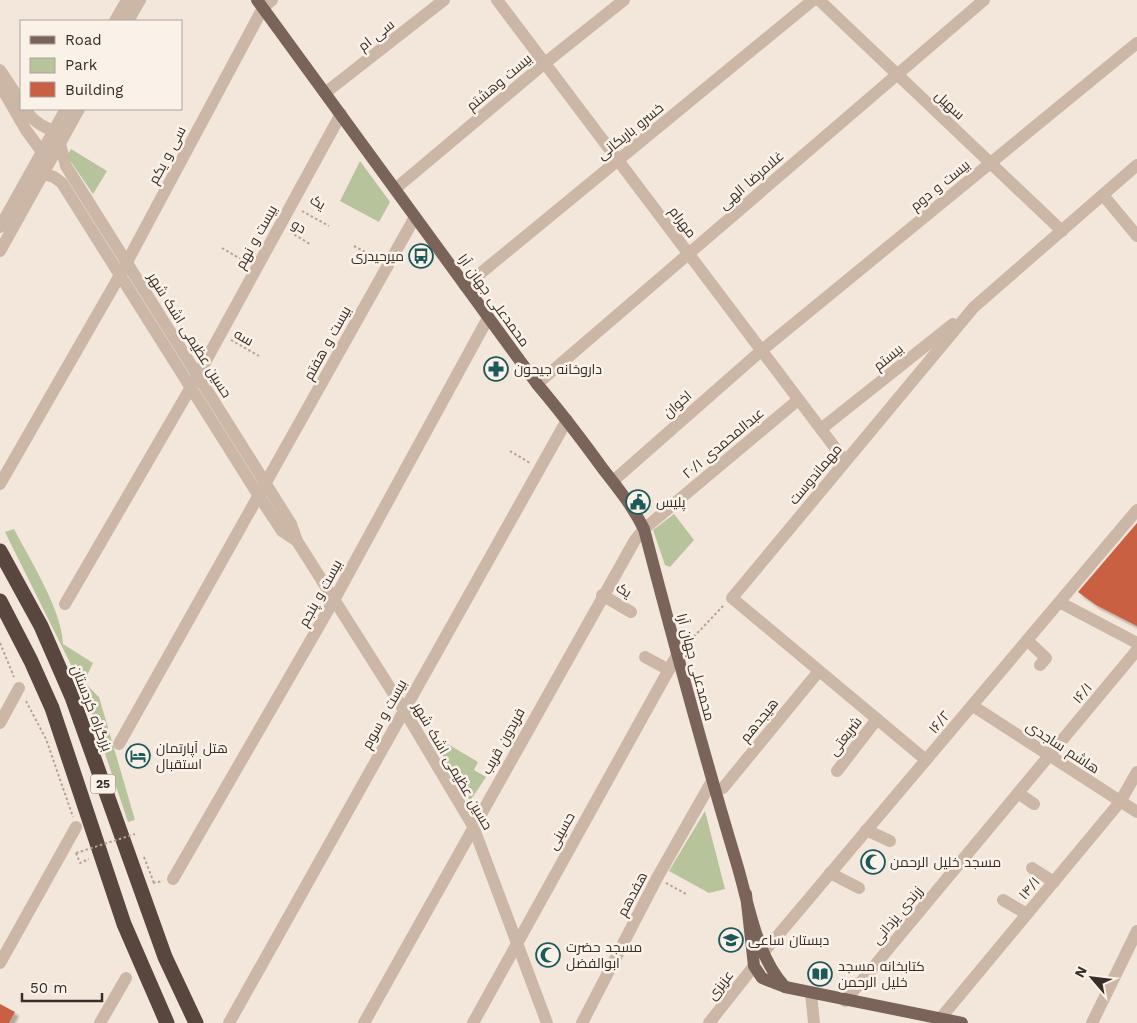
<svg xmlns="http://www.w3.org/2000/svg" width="1137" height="1023" viewBox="0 0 1137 1023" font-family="'Work Sans',Cairo,sans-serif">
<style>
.green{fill:#b7c39b}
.building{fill:#ca6043;filter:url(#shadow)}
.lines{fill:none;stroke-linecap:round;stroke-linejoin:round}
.path{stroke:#b8a191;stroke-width:2;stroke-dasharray:2.5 2.5;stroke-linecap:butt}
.minor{stroke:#ccb7a7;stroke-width:12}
.major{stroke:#7a6358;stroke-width:12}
.highway{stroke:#59463f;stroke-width:15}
.path-bridge{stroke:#b8a191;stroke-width:2;stroke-dasharray:2.5 2.5;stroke-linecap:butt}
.labels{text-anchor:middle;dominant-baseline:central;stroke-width:5;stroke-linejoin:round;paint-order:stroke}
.shield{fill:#faf2e9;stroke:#726862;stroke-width:1}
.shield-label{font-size:12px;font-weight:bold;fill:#382d28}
.street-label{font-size:14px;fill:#382d28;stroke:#faf2e9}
.poi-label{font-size:14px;fill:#382d28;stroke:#faf2e9;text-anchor:start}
</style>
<defs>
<filter id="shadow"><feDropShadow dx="4" dy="4" stdDeviation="1" flood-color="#0004"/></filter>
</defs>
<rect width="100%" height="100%" fill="#f3e7dc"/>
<g class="green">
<path d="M71,149L107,171L93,194L67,156Z"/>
<path d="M360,161L390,202L379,222L340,201Z"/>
<path d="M674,514L694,540L670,567L665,565L653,530Z"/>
<path d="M14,529C30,560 62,610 63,644L93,663L84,682L99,697L135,820L128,822L84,691L5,532Z"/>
<path d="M446,743L478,762L474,770L486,777L470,801L441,753Z"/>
<path d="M705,811L725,889L709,893L669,871Z"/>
</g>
<g class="building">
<path d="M1137,523V626L1096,605L1078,592Z"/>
<path d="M0,1004L15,1012L9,1023H0Z"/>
</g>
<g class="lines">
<g class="path">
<path d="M302,211L329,226"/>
<path d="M290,232L310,244"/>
<path d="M354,246L378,259"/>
<path d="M222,248L246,262"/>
<path d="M231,340L259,356"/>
<path d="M510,451L530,463"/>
<path d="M0,643L14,677"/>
<path d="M687,644L724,605"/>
<path d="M26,701L46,739L73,817"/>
<path d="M76,853L80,863L89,859"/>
<path d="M144,857L154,883"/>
<path d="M153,883L163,881"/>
<path d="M666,883L688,895"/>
</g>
<g class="minor">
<path d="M497,0L845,461"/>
<path d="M819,0L1062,231"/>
<path d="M115,21L127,0"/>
<path d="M128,21L140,0"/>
<path d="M0,70L21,102"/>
<path d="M0,85L26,130L42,152"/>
<path d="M325,93L444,0"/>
<path d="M25,109C33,121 41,126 54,131"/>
<path d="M60,144L66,166L291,524L297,541L404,710L473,826L547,1023"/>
<path d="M43,174L54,177L62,183L259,496L282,531L297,541"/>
<path d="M395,189L545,63L624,0"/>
<path d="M1103,195L1137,236"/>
<path d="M0,227L66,109"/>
<path d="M0,251L79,109"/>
<path d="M465,286L813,0"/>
<path d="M537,384L984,0"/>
<path d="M821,429L953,324"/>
<path d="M613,481L762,350L1137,43"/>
<path d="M0,484L120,275L263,8L272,0"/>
<path d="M602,595L631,612"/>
<path d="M1061,603L1137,643"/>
<path d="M65,604L198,375L341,114"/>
<path d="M1028,641L1046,658L1040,665"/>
<path d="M645,657L669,670"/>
<path d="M973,706L1137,812"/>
<path d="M0,723L19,688"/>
<path d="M119,744L415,217"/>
<path d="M926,760L732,598L974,307L1137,165"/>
<path d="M837,771L877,719"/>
<path d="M723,788L819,671"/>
<path d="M1018,793L1034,804"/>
<path d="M866,830L890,841"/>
<path d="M1032,868L1054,882"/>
<path d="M830,873L859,888"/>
<path d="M173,879L334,600L488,318"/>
<path d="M1003,900L1027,914"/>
<path d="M763,953L1137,510"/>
<path d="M0,963L76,827"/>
<path d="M811,993L814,1023"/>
<path d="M845,1001L1137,650"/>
<path d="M100,1023L126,978"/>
<path d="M229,1023L567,420"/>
<path d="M364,1023L635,540L644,529L798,400"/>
<path d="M473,1023L677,655"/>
<path d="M582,1023L657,878L712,781"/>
<path d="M709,1023L754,966"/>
<path d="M939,1023V1020L1120,802L1137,772"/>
<path d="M1092,1023L1137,931"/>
</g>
<g class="major">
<path d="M257,0L537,384C560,411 582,440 603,469C618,488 633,507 644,529C673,640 703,751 736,861C749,903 755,954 785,987L762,978L754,966L746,894"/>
<path d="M785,987L962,1023"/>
</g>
<g class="highway">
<path d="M0,551L41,626L72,697L165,957L196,1023"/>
<path d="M0,601L31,661L52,708L124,924L167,1023"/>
</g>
<path class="path-bridge" d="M76,853L135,834"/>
</g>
<defs>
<g id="bus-ring" transform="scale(1.25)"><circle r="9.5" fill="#faf2e9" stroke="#1c595b" stroke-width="1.5"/><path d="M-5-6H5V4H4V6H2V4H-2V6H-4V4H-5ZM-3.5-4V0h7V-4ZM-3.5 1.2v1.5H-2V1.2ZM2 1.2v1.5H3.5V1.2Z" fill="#1c595b"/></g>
<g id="pharmacy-ring" transform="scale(1.25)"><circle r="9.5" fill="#faf2e9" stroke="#1c595b" stroke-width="1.5"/><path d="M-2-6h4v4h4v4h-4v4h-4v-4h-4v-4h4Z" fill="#1c595b"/></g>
<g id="civic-ring" transform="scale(1.25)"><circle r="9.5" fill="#faf2e9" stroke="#1c595b" stroke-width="1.5"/><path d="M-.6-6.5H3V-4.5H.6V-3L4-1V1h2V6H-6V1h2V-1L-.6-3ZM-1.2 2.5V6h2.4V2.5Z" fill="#1c595b"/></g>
<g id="hotel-ring" transform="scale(1.25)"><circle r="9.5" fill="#faf2e9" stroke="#1c595b" stroke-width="1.5"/><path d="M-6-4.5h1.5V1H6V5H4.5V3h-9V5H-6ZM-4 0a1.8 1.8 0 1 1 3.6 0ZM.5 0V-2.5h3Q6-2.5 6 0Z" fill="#1c595b"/></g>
<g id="mosque-ring" transform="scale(1.25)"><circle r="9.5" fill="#faf2e9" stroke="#1c595b" stroke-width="1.5"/><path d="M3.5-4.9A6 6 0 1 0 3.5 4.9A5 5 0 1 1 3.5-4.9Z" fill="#1c595b"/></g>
<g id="school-ring" transform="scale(1.25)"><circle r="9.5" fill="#faf2e9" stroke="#1c595b" stroke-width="1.5"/><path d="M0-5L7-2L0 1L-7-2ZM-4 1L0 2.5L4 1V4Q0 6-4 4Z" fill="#1c595b"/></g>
<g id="library-ring" transform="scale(1.25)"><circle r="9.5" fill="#faf2e9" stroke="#1c595b" stroke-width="1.5"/><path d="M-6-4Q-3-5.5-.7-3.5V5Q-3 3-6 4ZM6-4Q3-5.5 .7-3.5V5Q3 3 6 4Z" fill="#1c595b"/></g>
</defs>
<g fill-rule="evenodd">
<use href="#bus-ring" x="421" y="256"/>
<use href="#pharmacy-ring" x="496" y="369"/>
<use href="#civic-ring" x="638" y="502"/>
<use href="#hotel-ring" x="138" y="756"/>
<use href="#mosque-ring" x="873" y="862"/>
<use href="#school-ring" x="731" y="940"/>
<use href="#mosque-ring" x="548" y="955"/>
<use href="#library-ring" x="820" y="974"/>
</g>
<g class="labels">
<rect class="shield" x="90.5" y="774.5" width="25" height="19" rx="4"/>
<g class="shield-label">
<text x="103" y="784">25</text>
</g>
<g class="street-label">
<text transform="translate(376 35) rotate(-38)">سی ام</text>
<text transform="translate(499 82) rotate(-40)">بیست وهشتم</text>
<text transform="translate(950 105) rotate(43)">سهیل</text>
<text transform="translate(630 131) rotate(-39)">خسرو باریکانی</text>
<text transform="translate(167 155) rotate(-62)">سی و یکم</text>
<text transform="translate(751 180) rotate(-41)">غلامرضا الهی</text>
<text transform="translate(940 185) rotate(-39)">بیست و دوم</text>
<text transform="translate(318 202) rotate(30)">یک</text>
<text transform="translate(683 222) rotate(53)">مهرام</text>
<text transform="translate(299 226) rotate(30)">دو</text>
<text transform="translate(256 237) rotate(-61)">بیست و نهم</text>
<text transform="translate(494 300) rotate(54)">محمدعلی جهان آرا</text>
<text transform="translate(190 335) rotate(58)">حسین عظیمی اشک شهر</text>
<text transform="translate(244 337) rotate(30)">سه</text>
<text transform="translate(327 343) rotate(-61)">بیست و هفتم</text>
<text transform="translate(888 357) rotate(-39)">بیستم</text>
<text transform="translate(677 404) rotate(-41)">اخوان</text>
<text transform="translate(723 443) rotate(-40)">عبدالمحمدی ۲۰/۱</text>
<text transform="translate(815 474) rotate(-50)">مهماندوست</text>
<text transform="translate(624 590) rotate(31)">یک</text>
<text transform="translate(320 593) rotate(-61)">بیست و پنجم</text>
<text transform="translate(696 667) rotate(75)">محمدعلی جهان آرا</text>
<text transform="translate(1082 693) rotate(-50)">۱۶/۱</text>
<text transform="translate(92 708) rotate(69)">بزرگراه کردستان</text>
<text transform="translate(384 714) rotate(-61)">بیست و سوم</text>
<text transform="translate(759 720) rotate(-51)">هیجدهم</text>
<text transform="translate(939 722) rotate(-50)">۱۶/۲</text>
<text transform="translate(845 736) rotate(-52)">شریعتی</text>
<text transform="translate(503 741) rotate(-61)">فریدون قریب</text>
<text transform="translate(1063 747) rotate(33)">هاشم ساجدی</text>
<text transform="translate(453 766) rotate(60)">حسین عظیمی اشک شهر</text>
<text transform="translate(561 831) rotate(-61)">حسینی</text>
<text transform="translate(1029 888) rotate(-50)">۱۴/۱</text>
<text transform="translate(632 894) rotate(-62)">هفدهم</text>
<text transform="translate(897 915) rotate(-50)">زرندی یزدانی</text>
<text transform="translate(720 985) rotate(-52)">عزیزی</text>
</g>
<g class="poi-label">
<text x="404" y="256" text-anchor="end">میرحیدری</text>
<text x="514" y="369">داروخانه جیحون</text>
<text x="656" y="502">پلیس</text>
<text x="156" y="748">هتل آپارتمان<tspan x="156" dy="16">استقبال</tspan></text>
<text x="890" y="862">مسجد خلیل الرحمن</text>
<text x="748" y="940">دبستان ساعی</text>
<text x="566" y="947">مسجد حضرت<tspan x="566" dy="16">ابوالفضل</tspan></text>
<text x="838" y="966">كتابخانه مسجد<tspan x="838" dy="16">خليل الرحمن</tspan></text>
</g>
</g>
<rect x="20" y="20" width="162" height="90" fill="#faf2e9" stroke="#aca39c"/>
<rect x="30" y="36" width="25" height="8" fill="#7a6358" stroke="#aca39c"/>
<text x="65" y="45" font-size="15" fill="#382d28">Road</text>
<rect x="30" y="58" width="25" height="15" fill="#b7c39b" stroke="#aca39c"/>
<text x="65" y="70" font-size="15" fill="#382d28">Park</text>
<rect x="30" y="82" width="25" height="15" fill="#ca6043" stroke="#aca39c"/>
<text x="65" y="95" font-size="15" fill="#382d28">Building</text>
<g transform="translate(1092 978) rotate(298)" stroke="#faf2e9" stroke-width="4" paint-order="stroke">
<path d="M0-4L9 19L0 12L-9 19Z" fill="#382d28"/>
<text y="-8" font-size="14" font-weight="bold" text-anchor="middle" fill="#382d28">N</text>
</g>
<path d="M22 993v8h80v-8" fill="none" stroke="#382d28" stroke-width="2.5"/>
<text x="30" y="993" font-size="15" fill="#382d28" stroke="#faf2e9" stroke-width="4" paint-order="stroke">50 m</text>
</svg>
